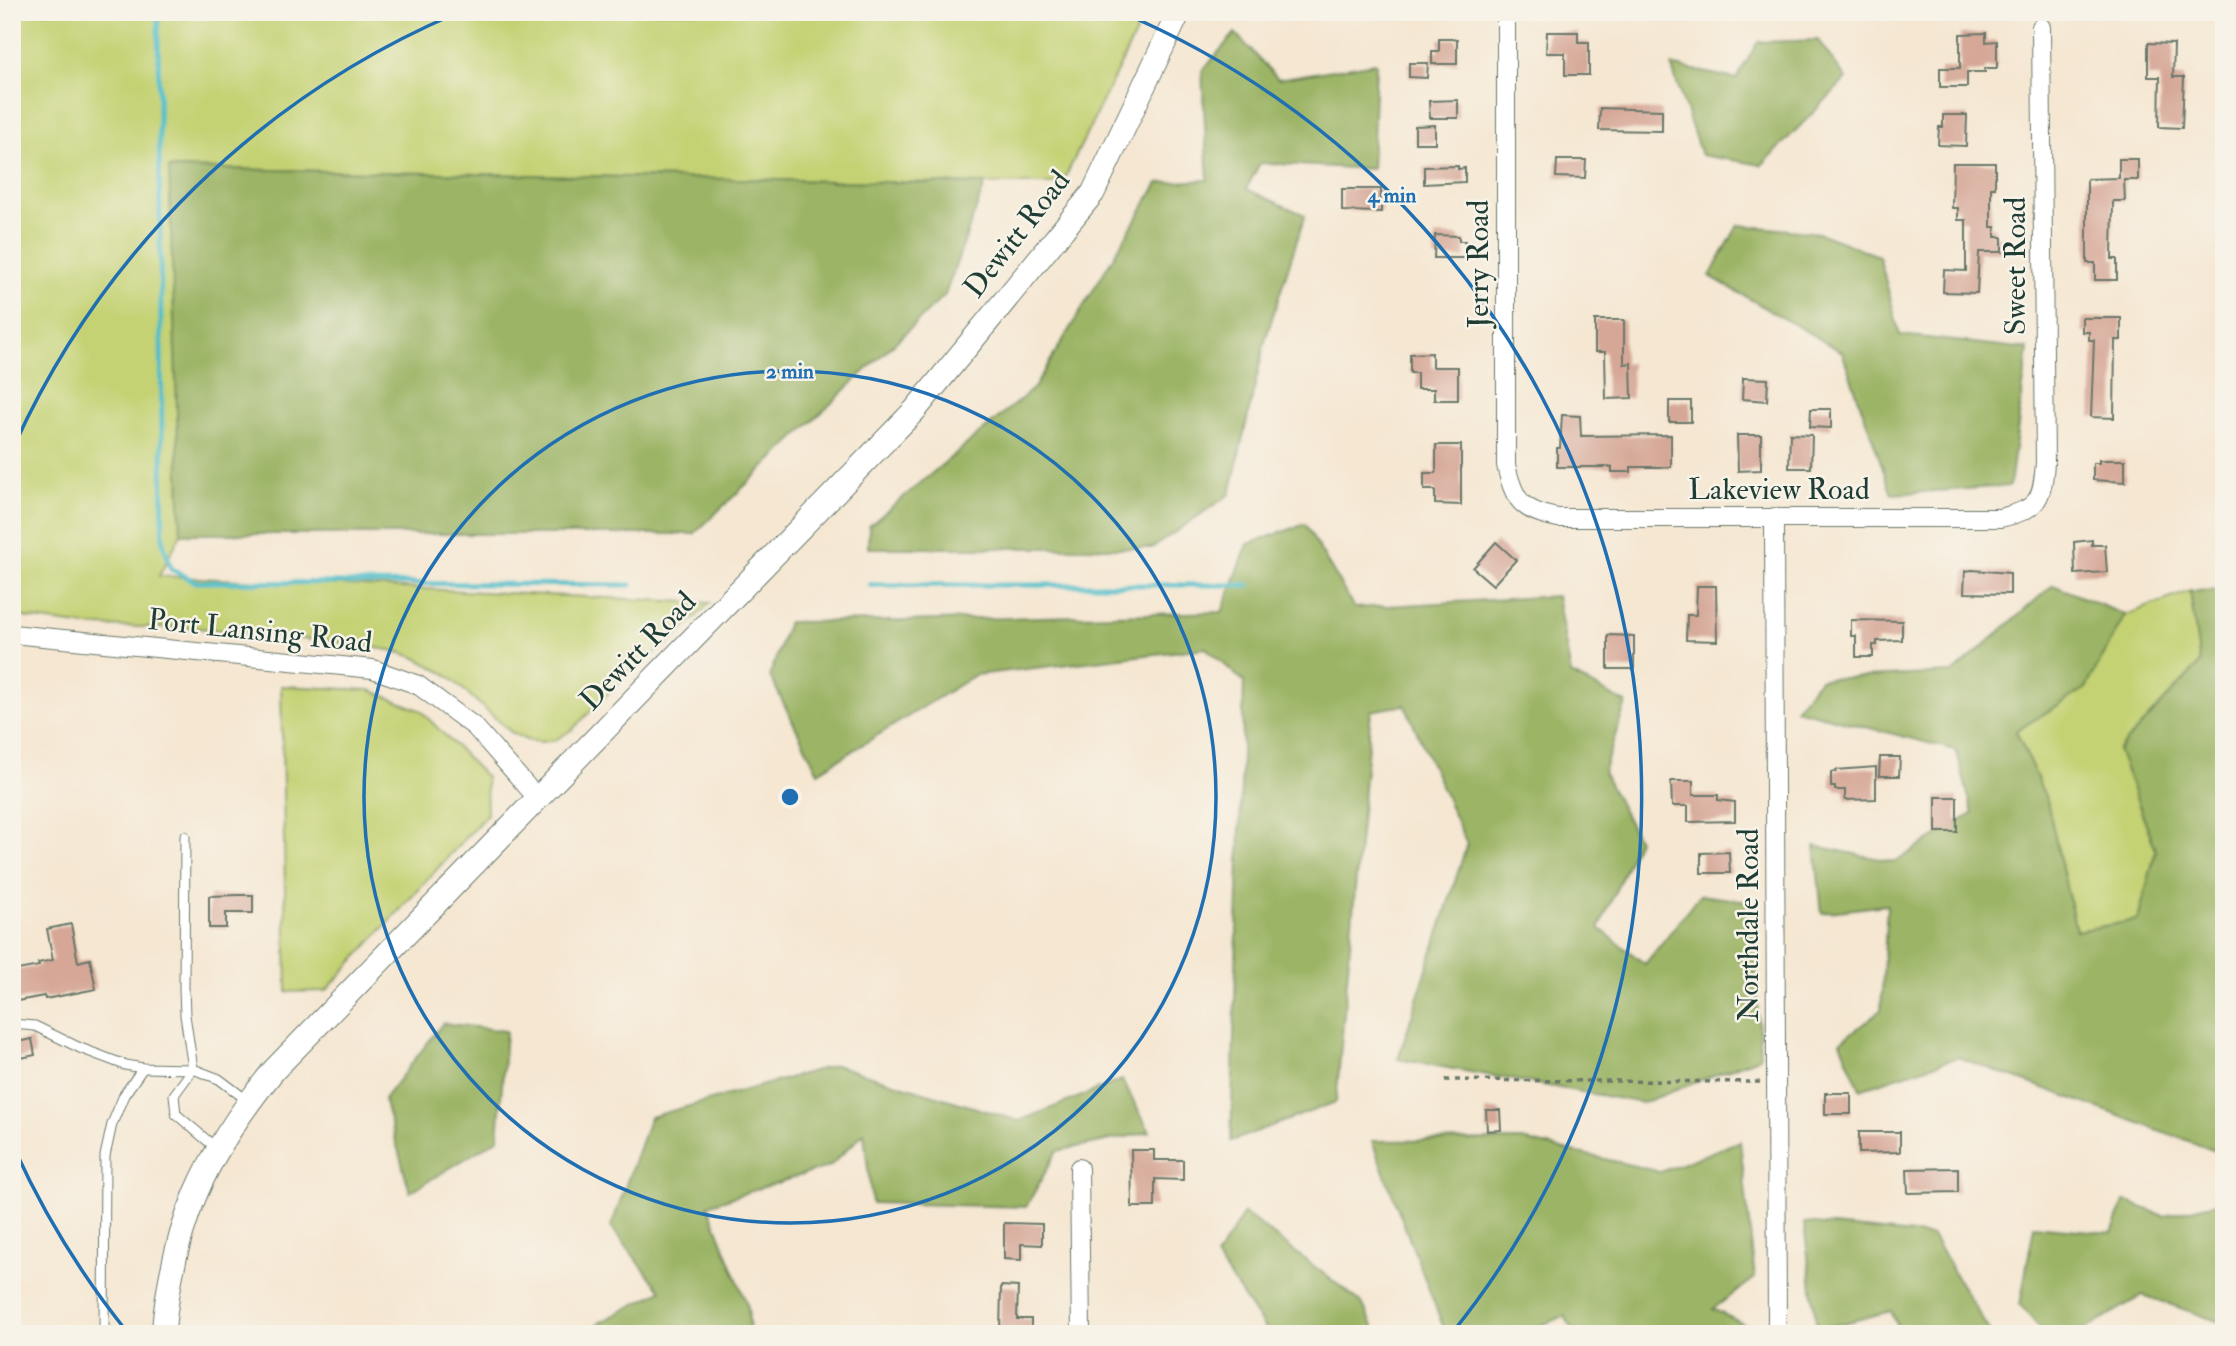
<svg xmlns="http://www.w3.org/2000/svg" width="2236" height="1346" viewBox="0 0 2236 1346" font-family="'IM FELL Double Pica',serif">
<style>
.green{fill:#c4d273;stroke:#728854;stroke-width:2}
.forest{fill:#9bb465;stroke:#5d784c;stroke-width:2}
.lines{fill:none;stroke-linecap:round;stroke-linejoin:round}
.stream{stroke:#50bdc9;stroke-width:5}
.building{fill:#d6a797}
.service-casing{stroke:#6a786b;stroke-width:11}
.minor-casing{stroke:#6a786b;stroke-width:20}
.tertiary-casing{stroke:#6a786b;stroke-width:25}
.path{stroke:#6a786b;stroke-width:3.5;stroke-dasharray:5 5;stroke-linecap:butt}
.service{stroke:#fff;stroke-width:9}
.minor{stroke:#fff;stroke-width:18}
.tertiary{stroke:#fff;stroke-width:23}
.ring{fill:none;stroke:#1f6fb2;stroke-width:3.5}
.labels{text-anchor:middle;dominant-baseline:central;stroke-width:5;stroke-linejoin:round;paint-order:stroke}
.street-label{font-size:30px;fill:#1f3d34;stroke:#f7f3e8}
.centre{fill:#1f6fb2;stroke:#f7f3e8;stroke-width:3.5}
.ring-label{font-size:21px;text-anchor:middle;font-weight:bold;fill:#1f6fb2;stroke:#f7f3e8;stroke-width:5;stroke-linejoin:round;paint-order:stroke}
</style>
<rect width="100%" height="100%" fill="#f7f3e8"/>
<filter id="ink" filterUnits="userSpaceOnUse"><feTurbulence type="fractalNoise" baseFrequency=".0143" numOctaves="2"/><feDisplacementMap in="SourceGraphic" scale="14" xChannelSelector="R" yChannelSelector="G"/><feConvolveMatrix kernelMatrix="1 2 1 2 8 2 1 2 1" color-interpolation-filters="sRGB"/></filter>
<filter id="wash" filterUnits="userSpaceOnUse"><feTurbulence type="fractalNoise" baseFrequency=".00686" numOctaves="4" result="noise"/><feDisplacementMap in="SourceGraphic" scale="28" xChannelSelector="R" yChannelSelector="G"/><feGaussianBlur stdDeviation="1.57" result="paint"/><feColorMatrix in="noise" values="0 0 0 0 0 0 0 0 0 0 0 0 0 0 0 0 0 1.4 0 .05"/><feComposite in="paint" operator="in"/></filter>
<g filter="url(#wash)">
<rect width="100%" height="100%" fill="#f5e7d2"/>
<g class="green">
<path d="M12,12H1146L1062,184H985L170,168L181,534L159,576L710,603L668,644L632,669L573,729L555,740L540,742L526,740L512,733L446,674L414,657L395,651L353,644L198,628L86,626L27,618L12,612Z"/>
<path d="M2190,591L2200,663L2118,750L2156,850L2138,920L2076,931L2047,801L2016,731L2086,688L2125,615Z"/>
<path d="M281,686L370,690L420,710L486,777L487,814L326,991L287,992Z"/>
</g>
<g class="forest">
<path d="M1235,33L1278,79L1376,63L1372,169L1260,163L1246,189L1305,215L1266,337L1230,494L1152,548H868L869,526L1034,388L1158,183L1208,180L1202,71Z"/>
<path d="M1818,40L1846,79L1762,165L1701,155L1671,65L1736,79L1758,42Z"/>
<path d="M169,168L985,184L945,295L694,534H181Z"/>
<path d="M1738,225L1819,233L1879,256L1900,335L2028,349L2010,486L1892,494L1842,352L1710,276Z"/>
<path d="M1305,524L1354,608L1557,596L1571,674L1626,703L1603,772L1638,840L1599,928L1645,964L1700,895L1753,902L1760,1057L1643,1103L1398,1059L1467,844L1405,705L1371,711L1336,1102L1231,1141L1244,682L1206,648L975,675L818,772L770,676L788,622L900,621L1222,612L1248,544Z"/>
<path d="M2053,585L2125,615L2086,688L2016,731L2047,801L2076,931L2138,920L2156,850L2118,750L2200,663L2190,591L2224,590V1154L1958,1057L1860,1089L1840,1042L1881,1010L1887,905L1822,913L1815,846L1895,862L1973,813L1956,750L1795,709L1820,679L1953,673Z"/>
<path d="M443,1023L506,1031L498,1139L410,1192L384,1099Z"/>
<path d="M835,1065L1019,1121L1122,1080L1150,1132L1057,1151L1026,1207L872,1203L864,1133L830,1166L708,1205L748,1307L750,1334H600L597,1324L661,1291L611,1227L650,1117Z"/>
<path d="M1522,1140L1661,1172L1740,1141L1755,1278L1713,1309L1764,1334H1577L1564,1316L1519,1334H1446L1372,1141Z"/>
<path d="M2125,1201L2164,1216L2224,1201V1334H2214L2223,1323L2143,1295L2077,1334H2046L2020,1305L2034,1226L2112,1233Z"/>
<path d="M1244,1213L1362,1303L1377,1334H1269L1216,1257Z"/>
<path d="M1804,1223L1932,1236L1991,1334H1901L1891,1311L1817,1330Z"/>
</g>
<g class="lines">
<g class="stream">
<path d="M158,12L163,542L171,569L196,582L631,585"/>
<path d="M870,585H1249"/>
</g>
</g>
<g id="blocks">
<g class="building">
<path d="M1547,32H1578V42H1589V75H1565V53H1546Z"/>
<path d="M1986,33V42L1997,41V68H1985V72H1967V87H1940V68H1960V34Z"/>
<path d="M1439,39H1457V64H1432V51H1439Z"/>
<path d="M2148,43L2174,44L2173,77H2184L2182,128L2159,127L2160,77H2148Z"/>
<path d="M1409,63H1428L1427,78L1409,77Z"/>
<path d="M1458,100V118H1430L1429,101Z"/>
<path d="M1600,108L1662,110V131L1599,130Z"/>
<path d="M1943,115H1967L1966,146L1938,145L1939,127H1943Z"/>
<path d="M1435,125V143H1415V126Z"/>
<path d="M2119,159H2138V180H2124L2125,201H2113L2112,259H2117V280H2095V263H2087V179L2119,178Z"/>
<path d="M1557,160H1586L1585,178L1556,177Z"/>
<path d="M1953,163H1995V187H1991V227H1995V237H2002V252H1979L1977,293L1943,292L1944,270L1966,271V220H1958V208H1952Z"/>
<path d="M1458,166V169L1465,168V182L1424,184V167Z"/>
<path d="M1342,189H1381V212L1342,211Z"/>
<path d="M1435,235L1459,236V241H1465V258H1434Z"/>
<path d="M2082,318H2121V340H2115L2114,418L2091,417L2094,340H2089V332H2082Z"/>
<path d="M1595,320H1624V364L1631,363L1632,398L1606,399L1605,352H1595Z"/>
<path d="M1432,353V367H1458V400H1434V389H1417V373H1410V354Z"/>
<path d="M1743,378L1768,379L1767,401L1742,399Z"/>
<rect x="1669" y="401" width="22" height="21"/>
<path d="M1811,409H1831V428L1810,427Z"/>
<path d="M1562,415L1580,416L1581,436L1671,435V467H1631V472H1612V467H1557V448H1560Z"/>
<path d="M1790,434L1812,435L1811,468H1789Z"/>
<path d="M1737,435H1761V470L1738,471Z"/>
<path d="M1436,445H1461V505L1435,504V490H1424V473H1436Z"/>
<path d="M2099,460H2125V482L2093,480V463H2099Z"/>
<path d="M2092,540V545H2105L2107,572L2075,574L2074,542Z"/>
<path d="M1496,542L1516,560L1493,585L1473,568Z"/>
<path d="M1972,570L2010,573V594L1964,593L1965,571Z"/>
<path d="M1697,586H1716L1717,641L1686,640L1687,615H1696Z"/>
<path d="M1851,620L1902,621V640L1877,641V645H1873V657H1856V636H1851Z"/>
<path d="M1608,635L1634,636V669H1608Z"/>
<path d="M1880,757H1900L1899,776H1879Z"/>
<path d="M1876,767V799L1845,800V790H1835V787H1831V772H1836V770Z"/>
<path d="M1671,781H1693V795H1718V800L1735,802V821L1688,822V806H1672Z"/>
<rect x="1936" y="797" width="21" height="35"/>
<path d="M1729,852L1730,873H1701V853Z"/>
<path d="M239,895H253V913H226V928H209V896Z"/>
<path d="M71,924L78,962L90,959L96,989L45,999L44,996L12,1002V971L39,966L38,963L53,960L47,929Z"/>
<path d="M32,1039L35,1055L12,1060V1043Z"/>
<rect x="1825" y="1093" width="26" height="21"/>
<path d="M1486,1110H1500L1501,1130L1487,1131Z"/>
<path d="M1859,1132H1900V1152L1859,1153Z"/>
<path d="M1131,1150H1154V1160H1183V1180L1155,1179V1207H1132Z"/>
<path d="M1958,1168V1192L1908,1193L1907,1169Z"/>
<path d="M1004,1223L1042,1224V1245L1021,1244V1260L1004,1259Z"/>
<path d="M1001,1286L1018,1287L1017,1319H1031V1334H1000Z"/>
</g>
</g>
</g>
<g filter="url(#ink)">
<use href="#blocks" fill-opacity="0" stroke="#6a786b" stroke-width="2"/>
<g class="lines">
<g class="service-casing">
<g id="service">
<path d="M12,1024L35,1026L80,1048L125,1065L143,1068L193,1069L185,1015L184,988L185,836"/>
<path d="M216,1148L176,1114L174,1095L193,1069L219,1079L248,1101"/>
<path d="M104,1334L105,1156L112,1124L124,1095L143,1068"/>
</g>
</g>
<g class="minor-casing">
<g id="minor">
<path d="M1506,22V465C1514,501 1522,511 1558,518H2000C2038,509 2042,501 2045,463L2041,27"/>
<path d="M1774,517L1777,1334"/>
<path d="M12,634L373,669L418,685L475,727L538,799"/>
<path d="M1079,1168L1081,1334"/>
</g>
</g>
<g class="tertiary-casing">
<path id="tertiary" d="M163,1334C173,1223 205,1155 274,1070L915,410L1093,193L1179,12"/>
</g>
<path class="path" d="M1445,1080L1760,1082"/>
<use href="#service" class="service"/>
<use href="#minor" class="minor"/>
<use href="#tertiary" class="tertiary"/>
</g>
</g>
<g class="ring">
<circle cx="790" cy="797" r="426"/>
<path d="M128 1333A852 852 0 0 1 15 1150M15 444A852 852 0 0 1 457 13M1123 13A852 852 0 0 1 1452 1333"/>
</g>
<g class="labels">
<g class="street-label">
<text transform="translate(1017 234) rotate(-52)">Dewitt Road</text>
<text transform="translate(1478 264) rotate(-90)">Jerry Road</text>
<text transform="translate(2015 266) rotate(-90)">Sweet Road</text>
<text x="1779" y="489">Lakeview Road</text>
<text transform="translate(260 631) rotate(6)">Port Lansing Road</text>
<text transform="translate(638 651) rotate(-46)">Dewitt Road</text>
<text transform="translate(1748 925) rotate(-90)">Northdale Road</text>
</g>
</g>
<circle cx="790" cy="797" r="10" class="centre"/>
<g class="ring-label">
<text x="1392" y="202">4 min</text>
<text x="790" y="378">2 min</text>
</g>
<rect width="2236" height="1346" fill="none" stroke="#f7f3e8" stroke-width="42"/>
</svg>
